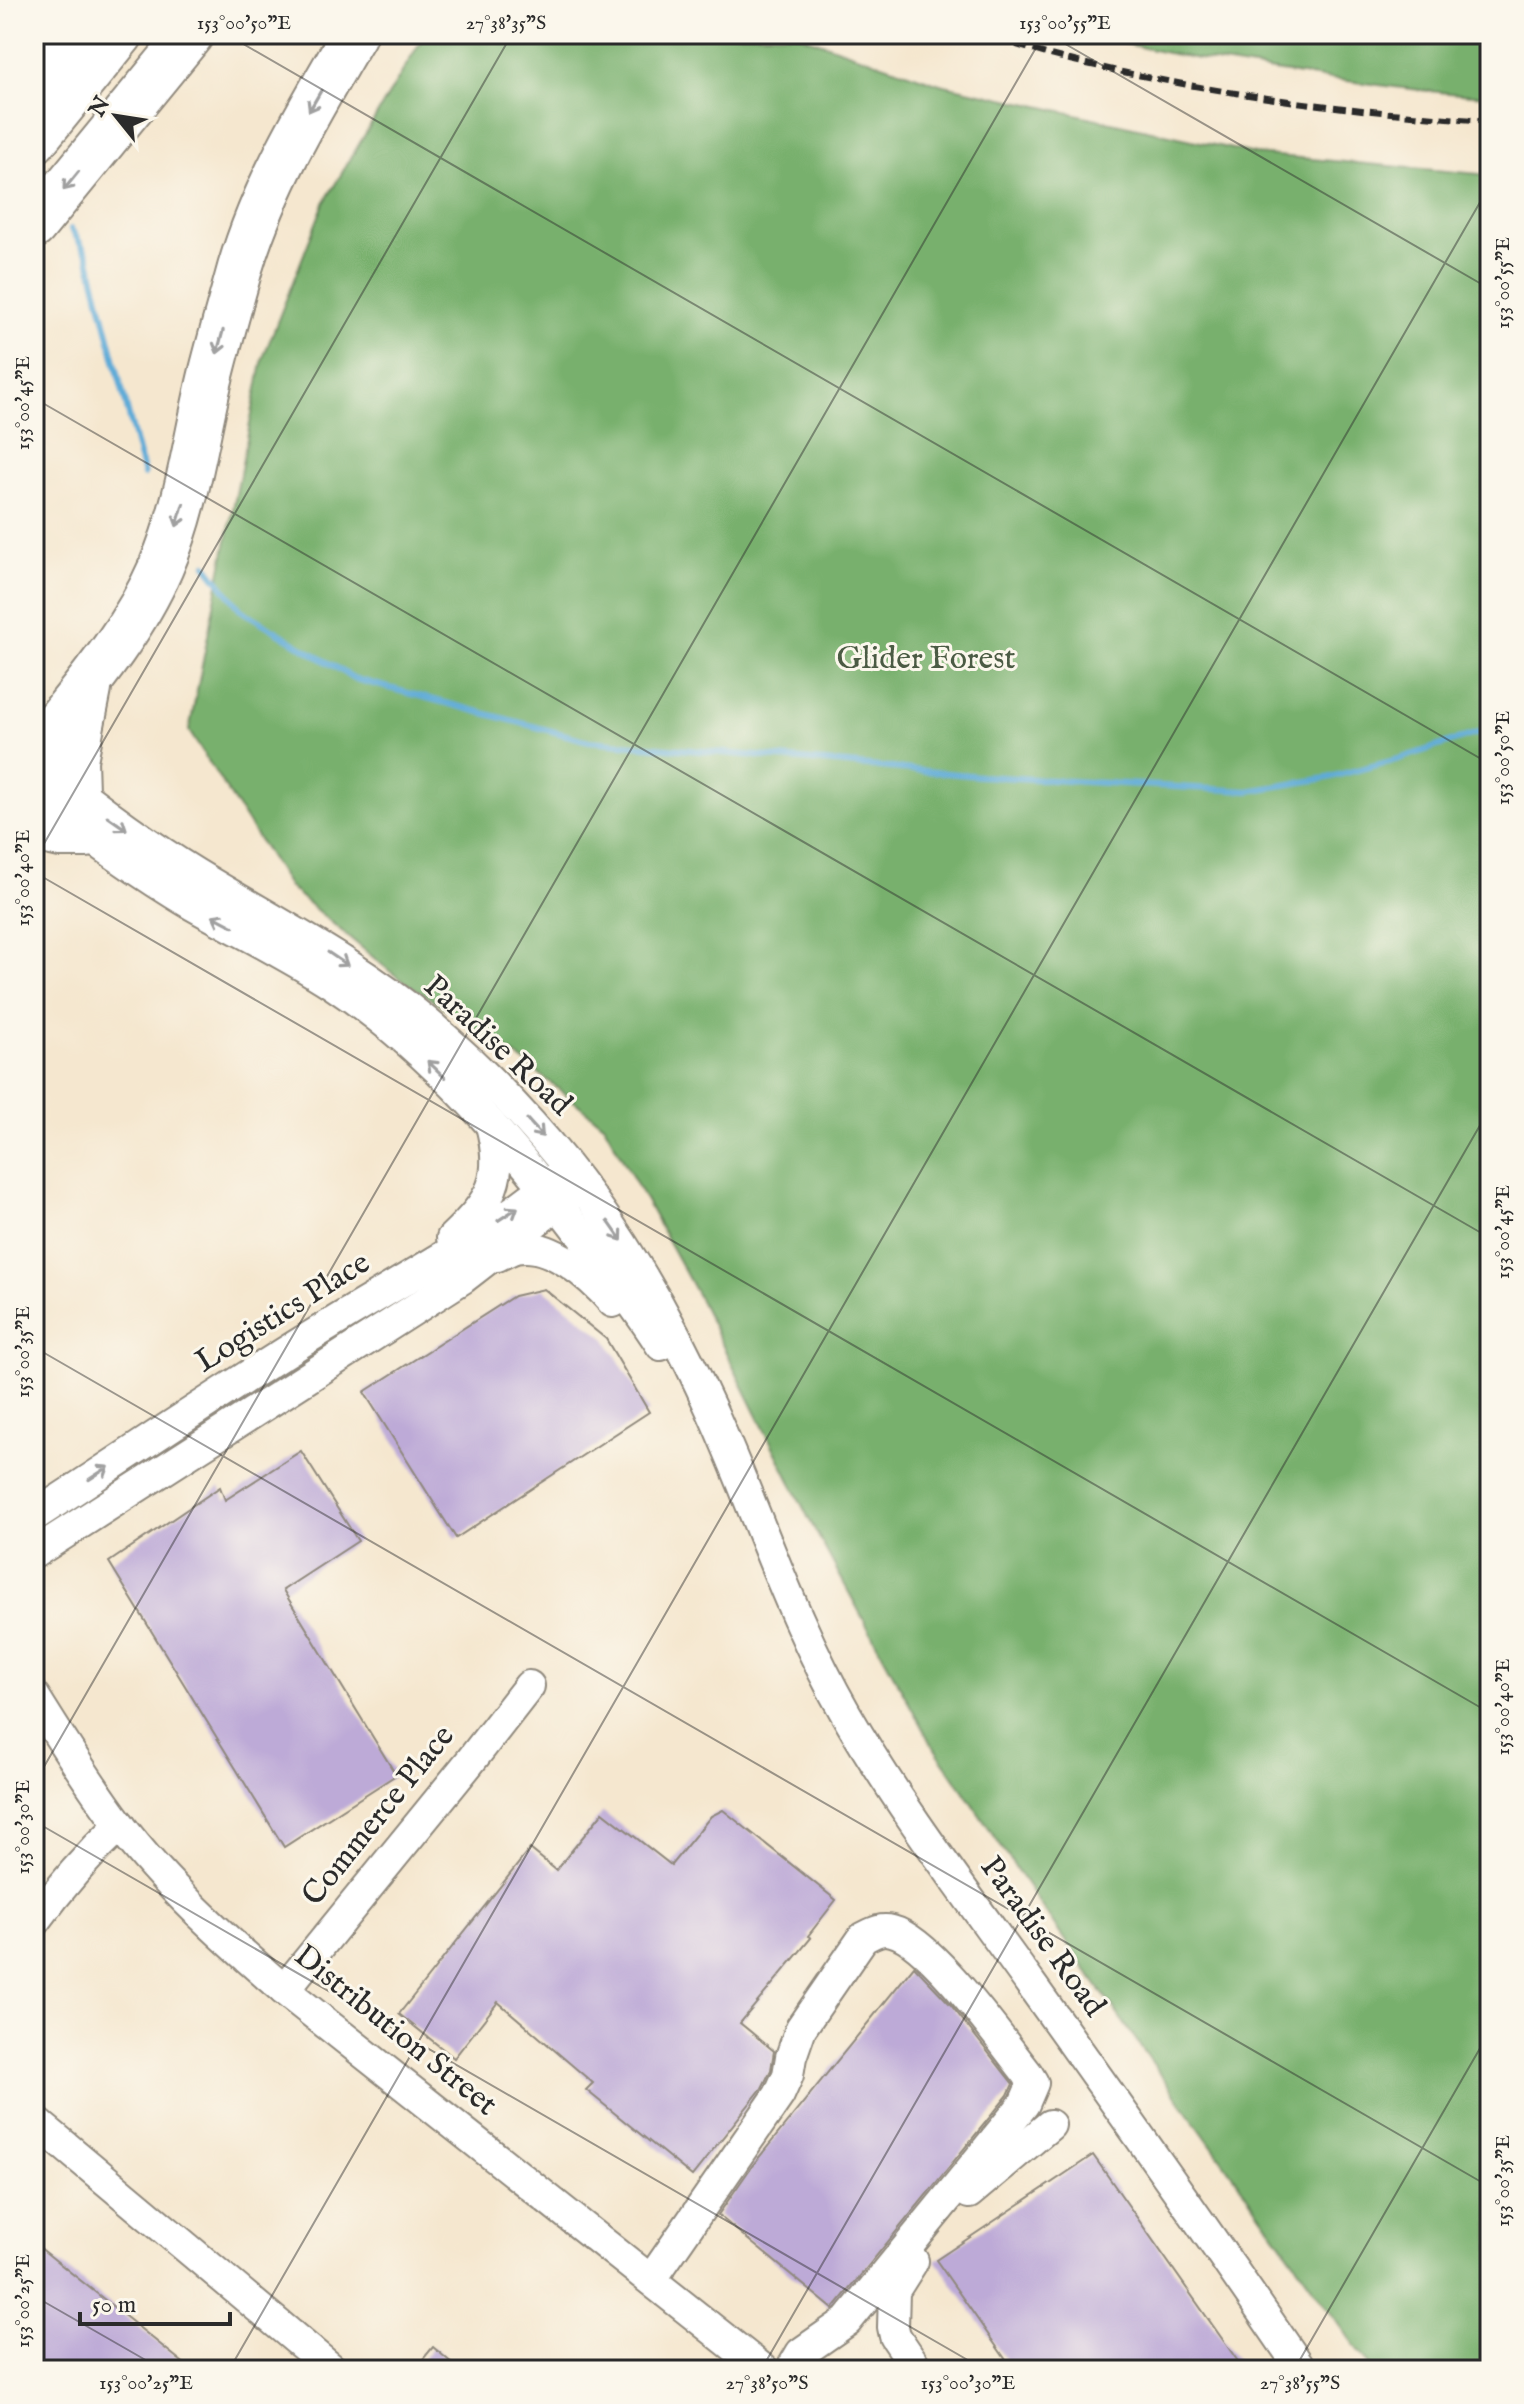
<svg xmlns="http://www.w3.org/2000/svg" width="1524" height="2404" viewBox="0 0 1524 2404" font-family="'IM FELL English',serif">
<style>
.forest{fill:#78b06d;stroke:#526e4c;stroke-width:2}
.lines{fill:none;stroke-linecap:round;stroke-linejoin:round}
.stream{stroke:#5eabd7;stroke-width:6}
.building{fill:#bdaad7}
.minor-casing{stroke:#90897d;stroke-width:34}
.highway-casing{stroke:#90897d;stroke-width:48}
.minor{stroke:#fff;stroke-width:30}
.highway{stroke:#fff;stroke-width:44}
.rail{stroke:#2b2b2b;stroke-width:6;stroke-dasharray:12 6;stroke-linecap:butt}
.oneway{stroke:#a0a0a0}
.ticks{fill:none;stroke:#2b2b2b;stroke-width:2;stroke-opacity:0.45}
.labels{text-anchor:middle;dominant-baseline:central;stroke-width:6;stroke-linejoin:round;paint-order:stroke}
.park-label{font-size:32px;fill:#4b5b44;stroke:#fbf7ec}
.street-label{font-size:32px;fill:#2b2b2b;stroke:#fbf7ec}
.neatline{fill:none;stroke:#2b2b2b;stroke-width:3}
.ticks-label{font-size:20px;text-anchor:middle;fill:#2b2b2b}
</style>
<rect width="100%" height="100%" fill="#fbf7ec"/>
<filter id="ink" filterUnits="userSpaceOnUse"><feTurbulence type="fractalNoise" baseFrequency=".0125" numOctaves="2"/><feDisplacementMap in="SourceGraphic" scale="16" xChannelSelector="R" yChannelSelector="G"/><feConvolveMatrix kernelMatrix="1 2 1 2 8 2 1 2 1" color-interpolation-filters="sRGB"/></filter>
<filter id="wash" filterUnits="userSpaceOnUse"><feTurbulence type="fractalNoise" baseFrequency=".006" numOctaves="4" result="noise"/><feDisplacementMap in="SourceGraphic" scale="32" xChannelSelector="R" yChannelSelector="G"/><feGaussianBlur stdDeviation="1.8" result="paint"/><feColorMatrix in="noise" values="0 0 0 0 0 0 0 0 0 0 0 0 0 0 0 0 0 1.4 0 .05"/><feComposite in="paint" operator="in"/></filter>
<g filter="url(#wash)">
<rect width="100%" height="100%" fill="#f5e7cf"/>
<g class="forest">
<path d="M425,34H796L940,84L1255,154L1490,175V2370H1372L1056,1928L929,1740L809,1519L698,1296L604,1125L522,1060L392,973L289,887L189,731L263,358L324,203Z"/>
<path d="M1090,34H1490V96C1437,94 1384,85 1331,79C1251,68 1168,57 1090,34Z"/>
</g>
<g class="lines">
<g class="stream">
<path d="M71,229L88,255L144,475"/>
<path d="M206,565L241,610L355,679L589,741L980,776L1248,791L1327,778L1399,759L1490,729"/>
</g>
</g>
<g id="blocks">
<g class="building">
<path d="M544,1289L606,1339L649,1412L456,1538L364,1392L514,1296Z"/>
<path d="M301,1451L358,1541L283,1590L396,1775L284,1847L109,1562L220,1487L225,1500Z"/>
<path d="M723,1810L836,1900L808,1936L811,1938L740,2023L774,2051L771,2070L762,2088L692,2176L586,2090L593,2083L498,2002L454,2058L399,2014L530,1849L556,1870L603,1812L671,1865L711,1816Z"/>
<path d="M914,1966L950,2004L1013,2084L1008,2095L833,2309L718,2215L752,2166Z"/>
<path d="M1093,2155L1244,2370H1013L936,2260Z"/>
<path d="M34,2243L192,2370H34Z"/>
<path d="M433,2347L460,2370H414Z"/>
</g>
</g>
</g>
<g filter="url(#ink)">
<use href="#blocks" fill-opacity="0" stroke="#90897d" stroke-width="2"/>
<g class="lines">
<g class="minor-casing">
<g id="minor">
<path d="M34,757C86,799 138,839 196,874C273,921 356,963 425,1021C463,1053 498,1087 531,1124C606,1207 664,1305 710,1407C756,1508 790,1617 846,1714C900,1808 967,1895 1030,1983C1122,2111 1213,2240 1302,2370"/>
<path d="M34,793C85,834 137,872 193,905C239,931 286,954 331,983C431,1049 511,1142 583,1237C610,1272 637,1308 661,1345"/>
<path d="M452,1238C492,1200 505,1179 491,1125"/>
<path d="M497,1256C503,1253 509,1250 515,1248C550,1240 592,1278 613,1302"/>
<path d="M34,1516C133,1452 230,1385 331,1324C408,1276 491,1234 560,1175"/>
<path d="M34,1553L463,1278L574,1192"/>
<path d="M34,1696C61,1739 88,1783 119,1824C166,1886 225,1939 284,1990L764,2370"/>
<path d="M34,1923C60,1887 88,1855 120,1825"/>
<path d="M284,1990L469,1763L529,1686"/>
<path d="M34,2120L333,2370"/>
<path d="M969,2193L1050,2125"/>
<path d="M913,2261L894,2291L893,2327L895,2336L918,2370"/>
<path d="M651,2280L779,2095L788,2075L791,2057L801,2028L863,1938C873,1933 880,1928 892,1931C930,1940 1000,2039 1027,2073L1033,2083L1024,2104L847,2321L801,2353L791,2370"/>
</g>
</g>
<g class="highway-casing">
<g id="highway">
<path d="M34,83L76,34"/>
<path d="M34,141L121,34"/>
<path d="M34,226L191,34"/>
<path d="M34,751C80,693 131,636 161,567C187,507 195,443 210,379C219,342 230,305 240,268C265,184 310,109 354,34"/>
<path d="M76,792L75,760L89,689"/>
<path d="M34,829L61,835H87"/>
</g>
</g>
<use href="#minor" class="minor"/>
<use href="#highway" class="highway"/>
<path class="rail" d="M982,34C1011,43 1040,53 1070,60C1207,93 1349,112 1490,121"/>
</g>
<defs><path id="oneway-shaft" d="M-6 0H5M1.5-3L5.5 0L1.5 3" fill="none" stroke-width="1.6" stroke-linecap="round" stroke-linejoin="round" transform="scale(2)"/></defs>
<g class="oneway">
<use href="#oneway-shaft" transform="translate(315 101) rotate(120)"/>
<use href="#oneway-shaft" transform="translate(71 181) rotate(129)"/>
<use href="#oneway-shaft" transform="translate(220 342) rotate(105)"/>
<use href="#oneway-shaft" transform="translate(180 515) rotate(107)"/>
<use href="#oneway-shaft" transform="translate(117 823) rotate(35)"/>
<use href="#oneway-shaft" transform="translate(223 921) rotate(-152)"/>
<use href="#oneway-shaft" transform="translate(338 959) rotate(34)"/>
<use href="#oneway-shaft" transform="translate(436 1069) rotate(-136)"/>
<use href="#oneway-shaft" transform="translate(535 1128) rotate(48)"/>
<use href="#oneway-shaft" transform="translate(508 1214) rotate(-33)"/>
<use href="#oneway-shaft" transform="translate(615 1231) rotate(55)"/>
<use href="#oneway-shaft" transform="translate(99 1473) rotate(-33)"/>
</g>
</g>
<path class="ticks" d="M226,34L1490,764M1048,34L1490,289M34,398L1490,1238M34,861L512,34M34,872L1490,1713M34,1347L1490,2187M34,1784L1044,34M34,1821L985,2370M34,2296L163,2370M229,2370L1490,185M761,2370L1490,1108M1294,2370L1490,2031"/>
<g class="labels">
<g class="park-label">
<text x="926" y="659">Glider Forest</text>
</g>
<g class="street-label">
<text transform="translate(497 1046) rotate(43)">Paradise Road</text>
<text transform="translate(283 1313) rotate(-32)">Logistics Place</text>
<text transform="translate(379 1816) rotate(-51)">Commerce Place</text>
<text transform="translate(1042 1937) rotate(54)">Paradise Road</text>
<text transform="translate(395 2031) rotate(39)">Distribution Street</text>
</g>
</g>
<rect width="1524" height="2404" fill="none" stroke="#fbf7ec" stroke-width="88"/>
<g transform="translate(116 116) rotate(300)" stroke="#fbf7ec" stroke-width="6" paint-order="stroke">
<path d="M0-6L14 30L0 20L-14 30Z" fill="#2b2b2b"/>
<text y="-12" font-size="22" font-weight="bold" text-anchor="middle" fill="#2b2b2b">N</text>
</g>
<path d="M80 2312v12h150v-12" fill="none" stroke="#2b2b2b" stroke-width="4"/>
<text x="92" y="2312" font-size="24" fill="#2b2b2b" stroke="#fbf7ec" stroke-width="6" paint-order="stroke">50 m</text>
<rect x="44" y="44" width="1436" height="2316" class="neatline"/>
<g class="ticks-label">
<text x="244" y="29">153°00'50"E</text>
<text x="506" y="29">27°38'35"S</text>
<text x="1065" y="29">153°00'55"E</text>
<text transform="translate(1502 283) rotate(-90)" y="7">153°00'55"E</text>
<text transform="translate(22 403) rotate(-90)" y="7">153°00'45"E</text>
<text transform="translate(1502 758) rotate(-90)" y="7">153°00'50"E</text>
<text transform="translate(22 878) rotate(-90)" y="7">153°00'40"E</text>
<text transform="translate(1502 1232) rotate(-90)" y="7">153°00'45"E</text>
<text transform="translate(22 1352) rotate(-90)" y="7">153°00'35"E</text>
<text transform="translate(1502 1707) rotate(-90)" y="7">153°00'40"E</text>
<text transform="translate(22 1827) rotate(-90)" y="7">153°00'30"E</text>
<text transform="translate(1502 2181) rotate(-90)" y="7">153°00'35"E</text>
<text transform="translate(22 2301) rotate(-90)" y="7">153°00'25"E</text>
<text x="146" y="2389">153°00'25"E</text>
<text x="767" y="2389">27°38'50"S</text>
<text x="968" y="2389">153°00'30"E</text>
<text x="1300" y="2389">27°38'55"S</text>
</g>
</svg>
